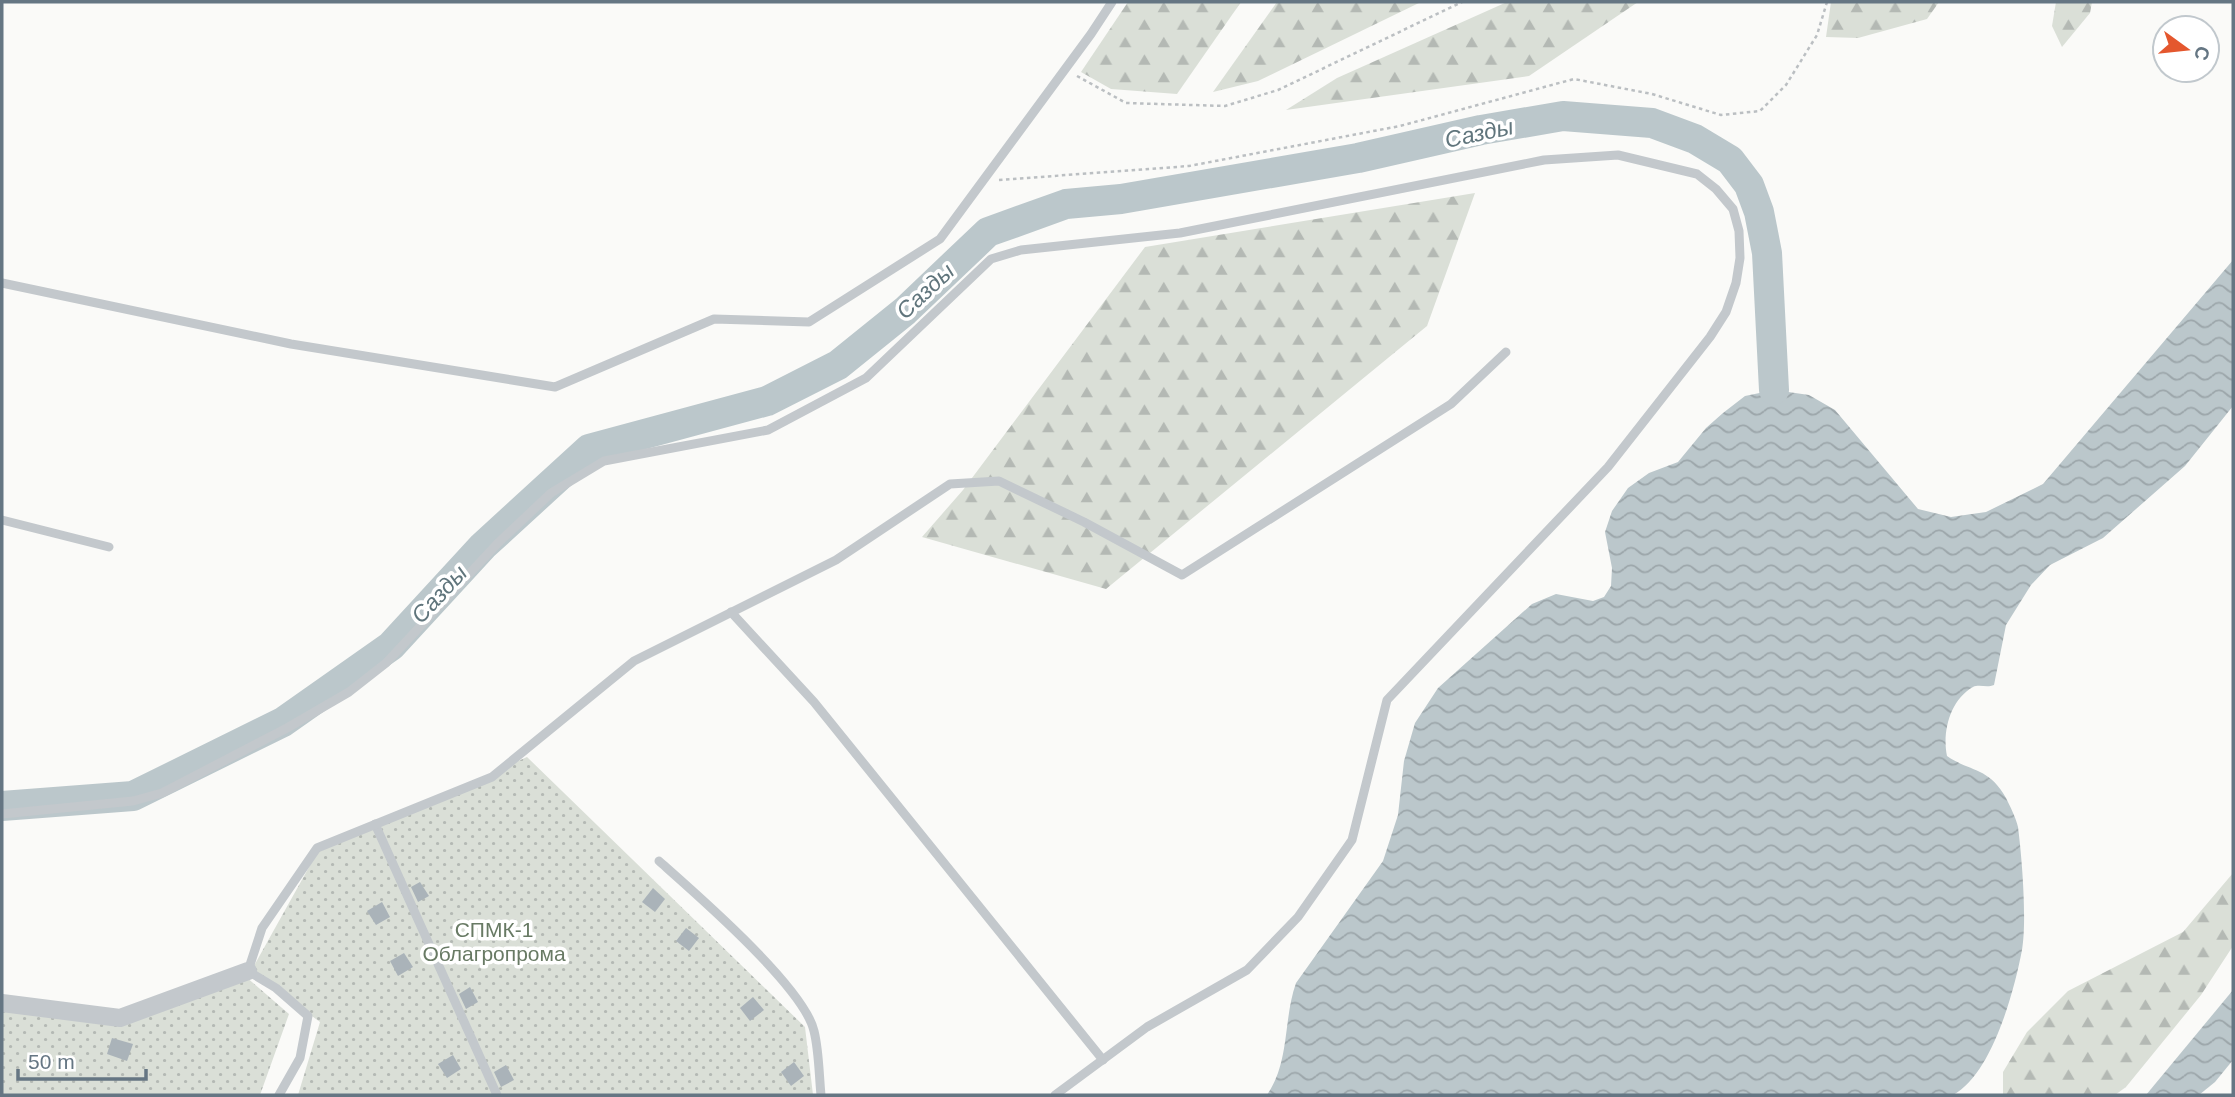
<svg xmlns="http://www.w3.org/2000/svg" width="2235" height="1097" viewBox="0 0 2235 1097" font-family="Helvetica,sans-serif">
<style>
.forest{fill:url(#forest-firs)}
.park{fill:url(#park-dots)}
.water{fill:url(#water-waves)}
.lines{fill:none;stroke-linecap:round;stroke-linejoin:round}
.river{stroke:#bbc7cb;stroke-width:30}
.building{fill:#aab3b9}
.path{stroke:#bbbfc2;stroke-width:2.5;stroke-dasharray:3.5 3.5;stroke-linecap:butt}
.service{stroke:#c3c8cc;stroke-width:9}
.minor{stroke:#c3c8cc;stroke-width:18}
.labels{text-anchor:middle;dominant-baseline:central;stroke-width:7;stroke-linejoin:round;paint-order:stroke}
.park-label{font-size:21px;fill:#687a64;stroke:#fff}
.water-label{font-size:23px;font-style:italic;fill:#60757c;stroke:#fff}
</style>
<defs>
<pattern id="forest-firs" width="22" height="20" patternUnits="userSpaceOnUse" patternTransform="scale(1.75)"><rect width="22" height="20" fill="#dadfd7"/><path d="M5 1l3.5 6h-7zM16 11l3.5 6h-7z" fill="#b4b9b4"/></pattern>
<pattern id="park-dots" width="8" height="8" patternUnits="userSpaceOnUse" patternTransform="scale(1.75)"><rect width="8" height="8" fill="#dadfd7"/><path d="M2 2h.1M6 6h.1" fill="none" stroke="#b4b9b4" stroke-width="1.8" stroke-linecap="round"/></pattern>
<pattern id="water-waves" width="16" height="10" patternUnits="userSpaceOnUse" patternTransform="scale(1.75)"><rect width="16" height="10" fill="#bbc7cb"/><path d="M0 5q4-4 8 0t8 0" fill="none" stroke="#9ca6aa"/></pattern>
</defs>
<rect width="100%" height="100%" fill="#fafaf8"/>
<g class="forest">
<path d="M1128,2H1241L1177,94L1111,89L1081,72Z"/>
<path d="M1277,2H1421L1258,81L1213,92Z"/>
<path d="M1507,2H1638L1529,76L1286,110L1337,78Z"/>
<path d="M1831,2H1939L1927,19L1858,38L1826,37Z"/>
<path d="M2056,2H2092L2090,13L2062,47L2052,26Z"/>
<path d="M1475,193L1427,326L1106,589L922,537L963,490L1145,247Z"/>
<path d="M2233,873V946L2201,995L2126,1087L2115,1095H2003V1072L2027,1032L2068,991L2183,932Z"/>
</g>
<g class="park">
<path d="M527,757L805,1027L813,1095H298L320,1022L251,971L318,851Z"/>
<path d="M245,976L289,1014L260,1095H2V1002L119,1022Z"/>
</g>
<g class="water">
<path d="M2233,260V406L2185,466L2103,538L2050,565L2031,585L2006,625L1994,685C1987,688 1979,684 1973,687C1950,700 1942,732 1947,756C1970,772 1989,767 2006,798C2010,806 2016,818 2018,827C2022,858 2027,920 2022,950C2014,992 1992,1074 1953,1095H1267C1290,1062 1283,1020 1296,983L1383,861L1398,815L1404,761L1415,723L1438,688L1532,604L1556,594L1593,601L1604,597L1611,586L1612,568L1605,532L1612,511L1628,488L1649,473L1678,462L1706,428L1723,413L1745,396L1774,390L1809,395L1835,410L1918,509L1951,517L1986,512L2043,484Z"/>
<path d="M2233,990V1060L2215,1082L2199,1095H2146Z"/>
</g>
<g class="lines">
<path class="river" d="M2,806L133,796L283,722L391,646L483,546L589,449L767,401L838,365L905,311L988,232L1066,204L1121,199L1358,158L1481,130L1563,116L1652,123L1695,139L1730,160L1749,185L1759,212L1767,253L1774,390"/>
</g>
<g class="building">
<path d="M420,882L429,896L418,902L411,887Z"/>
<path d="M653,888L665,899L655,912L642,902Z"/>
<path d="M382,902L390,917L376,925L367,911Z"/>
<path d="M686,928L699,938L689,951L676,941Z"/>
<path d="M404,953L413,967L398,976L390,961Z"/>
<path d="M470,987L478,1002L466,1009L459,994Z"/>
<path d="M753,997L764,1010L750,1021L740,1008Z"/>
<path d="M112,1038L133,1044L127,1061L107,1054Z"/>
<path d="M453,1055L461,1069L447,1078L438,1064Z"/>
<path d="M794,1062L804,1076L791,1086L781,1072Z"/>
<path d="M506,1065L514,1080L501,1087L494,1072Z"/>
</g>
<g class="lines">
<g class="path">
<path d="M1077,76L1126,103L1225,106L1278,90L1462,2"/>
<path d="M999,180L1189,166L1400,126L1574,79L1652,94L1721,115L1760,111L1786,85L1817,35L1827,2"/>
</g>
<g class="service">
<path d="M2,283L291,344L555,387L714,319L809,322L940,239L1091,34L1112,2"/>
<path d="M2,520L109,547"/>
<path d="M731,612L814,702L1103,1060"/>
<path d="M2,814L133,801L162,793L287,728L349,692L386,663L498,543L551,493L604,461L768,430L866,378L991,259L1021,250L1180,233L1544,160L1618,155L1697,174L1716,189L1733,209L1739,231L1740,258L1736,283L1726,312L1710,337L1608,467L1387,700L1352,840L1298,917L1247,970L1147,1027L1055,1095"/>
<path d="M375,824L497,1095"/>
<path d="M659,861C695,893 804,987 814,1031C819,1051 819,1075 821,1095"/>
<path d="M279,1095L300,1058L308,1016L276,988L248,971L262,928L317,848L492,777L634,661L836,560L950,484L999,481L1084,522L1182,575L1451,404L1506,352"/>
</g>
<path class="minor" d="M2,1003L120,1018L248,971"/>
</g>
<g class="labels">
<g class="park-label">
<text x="494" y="929">СПМК-1<tspan x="494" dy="24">Облагропрома</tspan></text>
</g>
<g class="water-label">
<text transform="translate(1479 133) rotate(-12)">Сазды</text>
<text transform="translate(925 291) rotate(-43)">Сазды</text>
<text transform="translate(439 594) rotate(-47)">Сазды</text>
</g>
</g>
<rect width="2235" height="1097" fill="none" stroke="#657683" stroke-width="7"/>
<g transform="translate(2186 49) rotate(105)"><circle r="33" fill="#ffffff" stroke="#c1c8cd" stroke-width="2"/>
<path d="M0-5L12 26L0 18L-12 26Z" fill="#e4572e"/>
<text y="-10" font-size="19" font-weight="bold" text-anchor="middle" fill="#657683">С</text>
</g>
<path d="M18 1069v10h128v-10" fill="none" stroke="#657683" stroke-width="3.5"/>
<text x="28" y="1069" font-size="21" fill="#657683" stroke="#ffffff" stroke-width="5" paint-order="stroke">50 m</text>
</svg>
